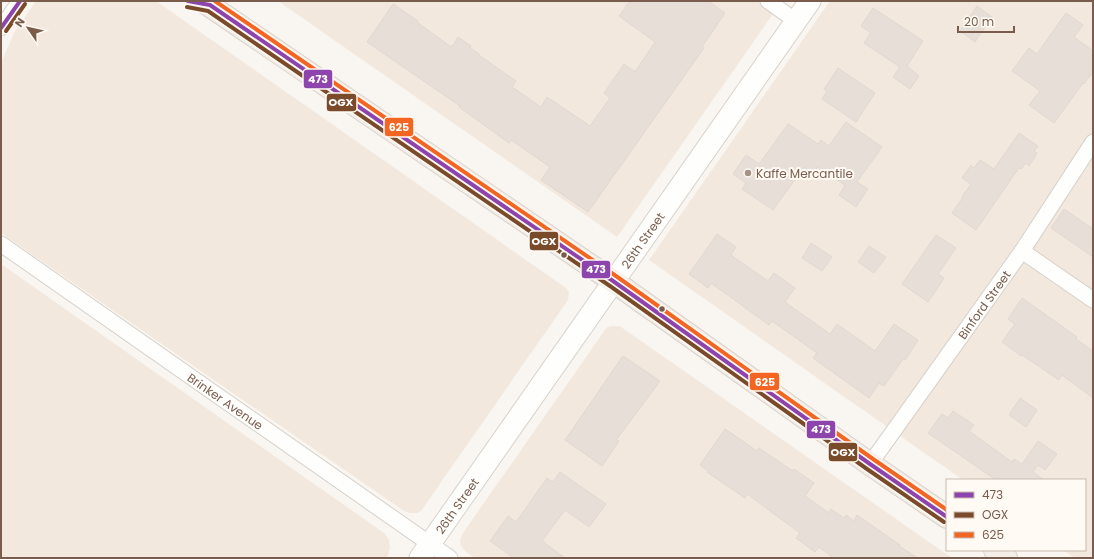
<svg xmlns="http://www.w3.org/2000/svg" width="1094" height="559" viewBox="0 0 1094 559" font-family="Poppins,sans-serif">
<style>
.residential{fill:#f2e8de}
.building{fill:#e6ded7;stroke:#e2d8d2}
.lines{fill:none;stroke-linecap:round;stroke-linejoin:round}
.street-casing{stroke:#d7d1cb;stroke-width:17}
.secondary-casing{stroke:#d9d2cb;stroke-width:23}
.primary-casing{stroke:#dad1cc;stroke-width:24}
.street{stroke:#fefefd;stroke-width:15}
.secondary{stroke:#fefefd;stroke-width:21}
.primary{stroke:#f3eee8;stroke-width:22}
.bus-1-casing{stroke:#fffaf3;stroke-width:7}
.bus-2-casing{stroke:#fffaf3;stroke-width:7}
.bus-3-casing{stroke:#fffaf3;stroke-width:7}
.bus-1{stroke:#8e44ad;stroke-width:4}
.bus-2{stroke:#7a4b2a;stroke-width:4}
.bus-3{stroke:#f26522;stroke-width:4}
.poi-dot{fill:#a69286;stroke:#fffaf3;stroke-width:1.5}
.bus-dot{fill:#7a5c4d;stroke:#fffaf3;stroke-width:1.5}
.labels{text-anchor:middle;dominant-baseline:central;stroke-width:4;stroke-linejoin:round;paint-order:stroke}
.poi-label{font-size:12px;fill:#7a5c4d;stroke:#fffaf3;text-anchor:start}
.street-label{font-size:12px;fill:#7a5c4d;stroke:#fffaf3}
.line-badge{stroke:#fffaf3;stroke-width:1.5}
.badge-label{font-size:11px;text-anchor:middle;font-weight:bold;fill:#fff}
</style>
<rect width="100%" height="100%" fill="#f9f5f0"/>
<g class="residential">
<path d="M36,1H156L566,288L569,292L568,300L421,511L417,513H410L404,511L1,233V63L14,33Z"/>
<path d="M278,1H782L617,237Z"/>
<path d="M830,1H1093V558H1075L1063,550H1085V480H963L649,260Z"/>
<path d="M1,264L384,533L389,540L390,548L387,558H1Z"/>
<path d="M612,326H618L621,327L952,558H475L466,552L461,546L460,540L463,533L605,330L608,327Z"/>
</g>
<g class="building">
<path d="M630,1H708L725,13L702,47L704,48L588,212L541,180L550,167L511,140L509,143L459,107L460,106L367,42L393,4L418,21L417,22L451,47L452,45L453,46L458,37L471,46L470,48L479,54V55L516,81L512,87L541,107L547,97L590,126L610,98L604,93L624,64L635,72L655,42L619,16Z"/>
<path d="M977,6L992,17L975,42L960,31Z"/>
<path d="M873,8L923,41L907,66L919,76L910,89L893,77L900,67L864,43L871,33L861,26Z"/>
<path d="M1066,13L1083,25L1074,37L1093,51V72L1084,84L1083,83L1054,123L1029,105L1040,91L1012,71L1029,48L1037,54Z"/>
<path d="M838,68L875,93L856,122L822,99L827,91L824,89Z"/>
<path d="M846,122L882,147L857,182L868,189L856,207L839,195L845,185L818,167L813,174L804,167L773,210L742,189L746,183L733,174L746,155L759,164L788,124L818,144L821,140L829,146Z"/>
<path d="M1019,133L1038,146L1034,151L1037,153L1029,166L1026,163L1021,169L1019,168L976,230L952,213L963,197H962L971,184L962,178L971,165L974,168L980,160L994,169Z"/>
<path d="M1064,209L1093,229V257L1051,228Z"/>
<path d="M717,234L736,247L731,255L768,281L774,273L795,288L785,302L830,334L837,324L875,351L894,324L918,340L905,360L903,359L884,386L879,383L869,398L813,358L817,353L772,321L769,325L711,283L708,288L689,274Z"/>
<path d="M936,235L956,248L938,274L944,278L928,302L902,284Z"/>
<path d="M811,243L832,257L822,271L802,258Z"/>
<path d="M869,246L886,257L874,273L858,262Z"/>
<path d="M1022,298L1077,337L1076,339L1093,351V398L1062,375L1059,380L1022,355L1021,356L1002,342L1015,324L1008,319Z"/>
<path d="M623,356L660,381L616,440L619,441L602,466L565,440Z"/>
<path d="M1020,398L1037,410L1026,427L1009,415Z"/>
<path d="M953,411L974,425L969,431L1012,462L1014,459L1022,464L1038,441L1057,454L1045,470L1038,465L1033,472L1044,480H996L928,433L942,414L948,418Z"/>
<path d="M725,429L757,451L759,448L793,471L794,469L814,483L805,496L829,513L831,509L844,518L846,515L854,521L857,515L900,545L899,546L918,558H834L819,547L815,552L796,538L800,533L747,494L745,498L707,472L708,471L700,465Z"/>
<path d="M560,472L606,504L589,527L565,510L542,541L565,558H514L490,541L508,516L516,522L547,478L553,482Z"/>
</g>
<g class="lines">
<g class="street-casing">
<g id="street">
<path d="M768,1L796,21"/>
<path d="M1,28L20,1"/>
<path id="s1" d="M1,244L450,558"/>
<path d="M1022,251L1093,300"/>
<path id="s2" d="M870,464L1022,251L1093,142"/>
</g>
</g>
<g class="secondary-casing">
<g id="secondary">
<path id="s3" d="M420,558L810,1"/>
</g>
</g>
<g class="primary-casing">
<g id="primary">
<path d="M203,1L613,281L870,464L947,517"/>
<path d="M995,550L1006,558"/>
</g>
</g>
<use href="#street" class="street"/>
<use href="#secondary" class="secondary"/>
<use href="#primary" class="primary"/>
<g class="bus-1-casing">
<g id="bus-1">
<path d="M188,1L210,5L613,281L870,464L947,517"/>
<path d="M1,28L20,1"/>
</g>
</g>
<g class="bus-2-casing">
<g id="bus-2">
<path d="M187,7L208,11L610,286L867,469L944,522"/>
<path d="M6,31L25,4"/>
</g>
</g>
<g class="bus-3-casing">
<path id="bus-3" d="M215,1L616,276L873,459L947,510"/>
</g>
<use href="#bus-1" class="bus-1"/>
<use href="#bus-2" class="bus-2"/>
<use href="#bus-3" class="bus-3"/>
</g>
<circle class="poi-dot" cx="748" cy="173" r="4"/>
<g class="bus-dot">
<circle cx="564" cy="255" r="3.5"/>
<circle cx="662" cy="309" r="3.5"/>
</g>
<g class="labels">
<g class="poi-label">
<text x="756" y="173">Kaffe Mercantile</text>
</g>
<g class="street-label">
<text stroke="none"><textPath href="#s3" startOffset="388">26th Street</textPath></text>
<text stroke="none"><textPath href="#s2" startOffset="196">Binford Street</textPath></text>
<text stroke="none"><textPath href="#s1" startOffset="274">Brinker Avenue</textPath></text>
<text stroke="none"><textPath href="#s3" startOffset="64">26th Street</textPath></text>
</g>
</g>
<g class="line-badge">
<rect x="303" y="69" width="30" height="20" rx="4" fill="#8e44ad"/>
<rect x="326" y="93" width="31" height="19" rx="4" fill="#7a4b2a"/>
<rect x="384" y="117" width="30" height="20" rx="4" fill="#f26522"/>
<rect x="529" y="231" width="30" height="20" rx="4" fill="#7a4b2a"/>
<rect x="581" y="260" width="30" height="19" rx="4" fill="#8e44ad"/>
<rect x="749" y="372" width="31" height="19" rx="4" fill="#f26522"/>
<rect x="806" y="420" width="30" height="19" rx="4" fill="#8e44ad"/>
<rect x="828" y="442" width="30" height="20" rx="4" fill="#7a4b2a"/>
</g>
<g class="badge-label">
<text x="318" y="83">473</text>
<text x="341" y="106">OGX</text>
<text x="399" y="131">625</text>
<text x="544" y="245">OGX</text>
<text x="596" y="273">473</text>
<text x="765" y="386">625</text>
<text x="821" y="433">473</text>
<text x="843" y="456">OGX</text>
</g>
<rect width="1094" height="559" fill="none" stroke="#7a5c4d" stroke-width="4"/>
<rect x="946" y="479" width="140" height="72" fill="#fffaf3" stroke="#cabbb1"/>
<rect x="954" y="492" width="20" height="6" fill="#8e44ad" stroke="#cabbb1"/>
<text x="982" y="499" font-size="12" fill="#7a5c4d">473</text>
<rect x="954" y="512" width="20" height="6" fill="#7a4b2a" stroke="#cabbb1"/>
<text x="982" y="519" font-size="12" fill="#7a5c4d">OGX</text>
<rect x="954" y="532" width="20" height="6" fill="#f26522" stroke="#cabbb1"/>
<text x="982" y="539" font-size="12" fill="#7a5c4d">625</text>
<g transform="translate(28 28) rotate(304)" stroke="#fffaf3" stroke-width="3" paint-order="stroke">
<path d="M0-3L7 15L0 10L-7 15Z" fill="#7a5c4d"/>
<text y="-6" font-size="11" font-weight="bold" text-anchor="middle" fill="#7a5c4d">N</text>
</g>
<path d="M958 26v6h56v-6" fill="none" stroke="#7a5c4d" stroke-width="2"/>
<text x="964" y="26" font-size="12" fill="#7a5c4d" stroke="#fffaf3" stroke-width="3" paint-order="stroke">20 m</text>
</svg>
